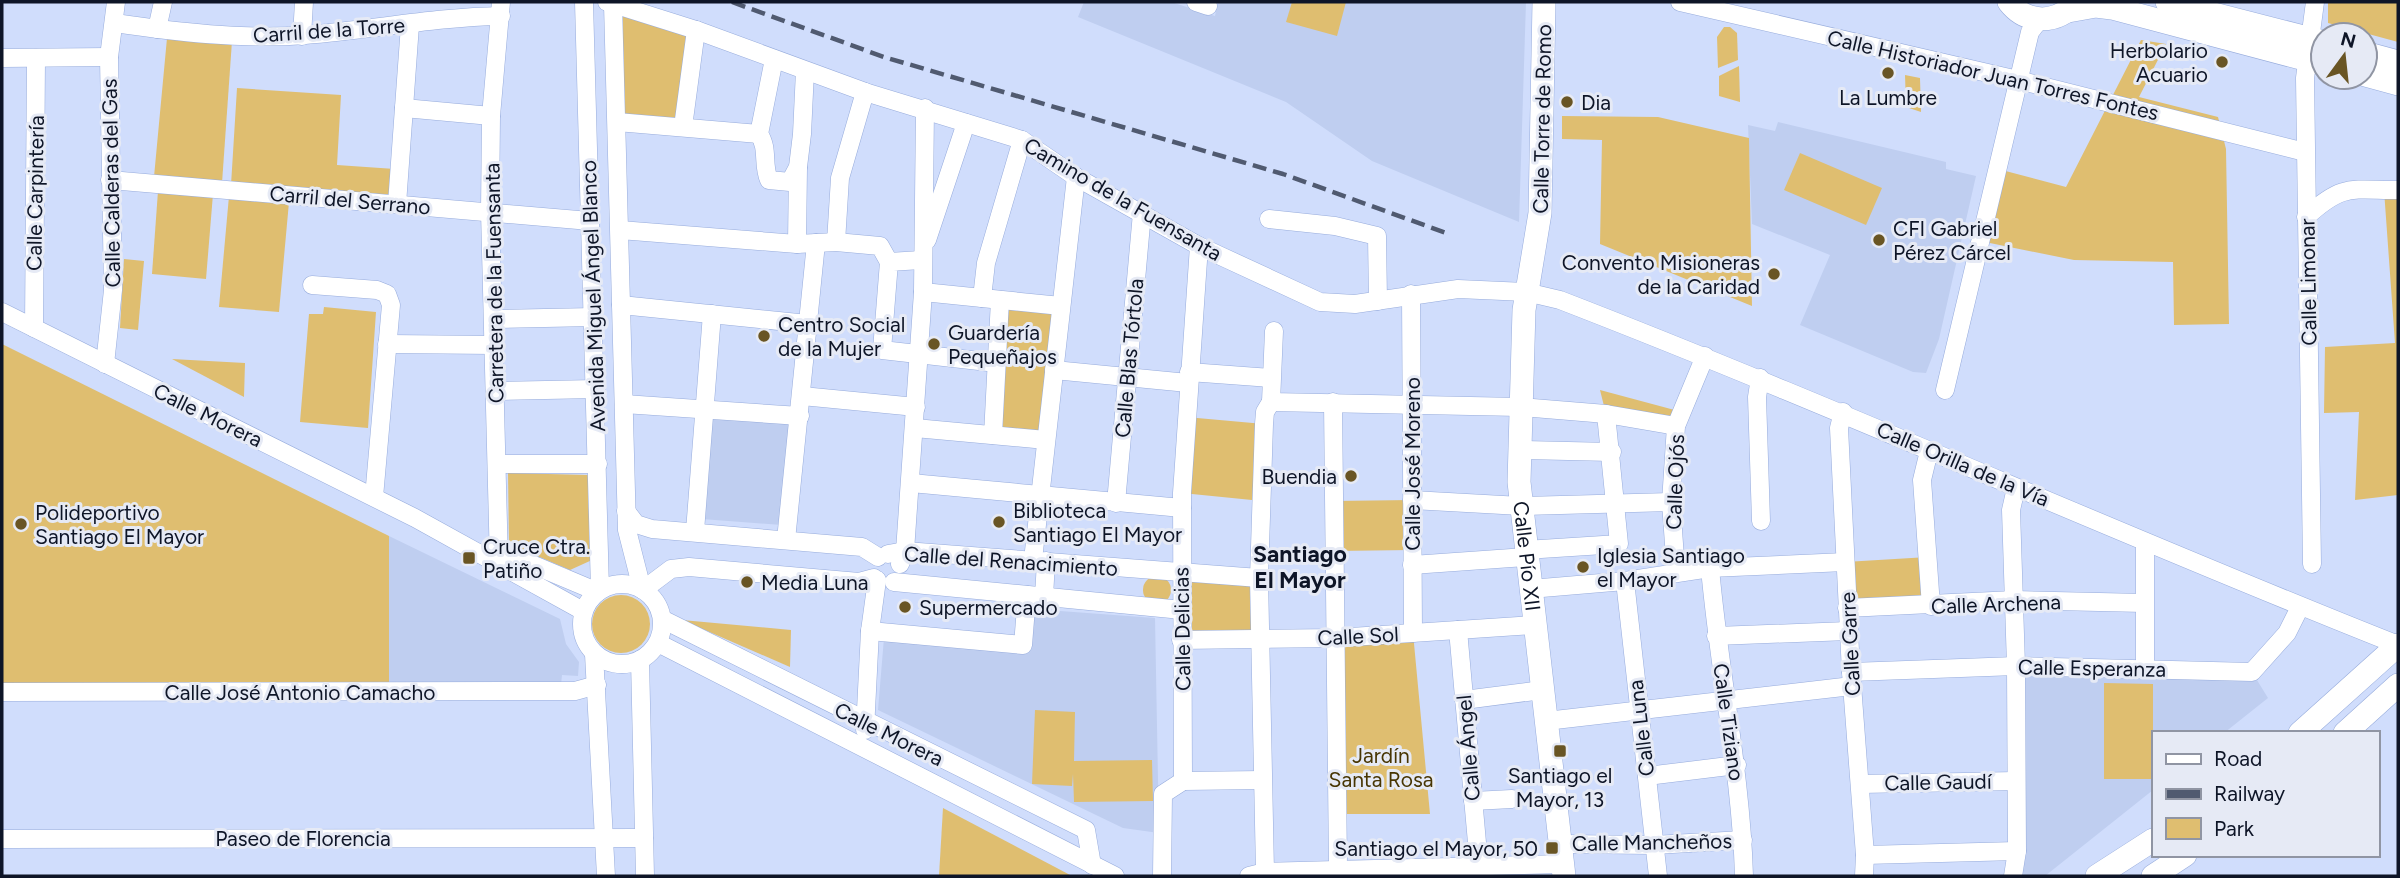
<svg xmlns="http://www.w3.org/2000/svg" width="2400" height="878" viewBox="0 0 2400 878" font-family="Figtree,sans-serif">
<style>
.built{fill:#bfcef0}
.green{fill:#dfbe70}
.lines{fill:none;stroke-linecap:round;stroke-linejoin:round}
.minor-casing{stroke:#97acdc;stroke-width:19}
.major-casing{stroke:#97acdc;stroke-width:24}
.minor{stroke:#fff;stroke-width:18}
.major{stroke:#fff;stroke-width:23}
.rail{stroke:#505a70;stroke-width:4.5;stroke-dasharray:14 7;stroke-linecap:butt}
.poi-dot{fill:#695524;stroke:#e6eaf5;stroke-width:2.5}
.labels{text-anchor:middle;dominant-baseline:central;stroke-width:6;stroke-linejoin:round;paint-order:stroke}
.street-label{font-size:21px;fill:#0e1527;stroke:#e6eaf5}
.poi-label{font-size:21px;fill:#0e1527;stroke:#e6eaf5;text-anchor:start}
.park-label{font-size:21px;fill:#473502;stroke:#e6eaf5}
.neighbourhood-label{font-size:23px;font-weight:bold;fill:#0e1527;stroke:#e6eaf5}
</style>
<rect width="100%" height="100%" fill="#d0ddfc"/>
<g class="built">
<path d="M1084,2H1171L1215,16L1218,2H1526L1519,222L1372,161L1286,102L1078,17Z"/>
<path d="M1778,122L1946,162V169L1976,176L1939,339L1926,373L1913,372L1800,325L1830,255L1752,224L1748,125L1775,131Z"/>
<path d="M710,416L791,422L782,525L702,519Z"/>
<path d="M389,536L560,619L566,644L579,662L578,676L562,675L561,685L389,687Z"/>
<path d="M1033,609L1155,618L1159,833L1123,828L878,710L884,638L1029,651Z"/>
<path d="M2016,666L2252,672L2268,698L2224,733H2153V790L2045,876H2013Z"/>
</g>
<g class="green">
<path d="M1292,2H1346L1337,36L1286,22Z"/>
<path d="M2328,2H2398V42L2328,23Z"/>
<path d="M613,4L696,30L683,127L617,122Z"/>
<path d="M1724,27H1730L1737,33L1738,60L1718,68L1717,37Z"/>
<path d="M167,38L232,41L222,183L154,177Z"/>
<path d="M2141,40L2166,44L2139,97L2218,117L2226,149L2229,324L2174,325L2173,262L2074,260L1980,241L1998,169L2066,187Z"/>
<path d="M1739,66L1740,102L1719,96V76Z"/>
<path d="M1905,75L1920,78L1921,112L1906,107Z"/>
<path d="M237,88L341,95L337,165L395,169L393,195L231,185Z"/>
<path d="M1562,116L1658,117L1749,138L1752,306L1600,244L1602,140L1562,139Z"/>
<path d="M1800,153L1882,188L1866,225L1784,190Z"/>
<path d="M2384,190H2398V495L2355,500L2359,412L2324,413L2325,347L2395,343Z"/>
<path d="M158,191L213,194L206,279L152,274Z"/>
<path d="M229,196L289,202L279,312L219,307Z"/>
<path d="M124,259L144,261L138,330L120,328Z"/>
<path d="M1000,300L1061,306L1046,440L993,435Z"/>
<path d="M324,307L376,312L368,428L300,422L309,314H323Z"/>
<path d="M2,344L389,536V687L2,685Z"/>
<path d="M172,359L245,363L244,397Z"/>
<path d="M1600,390L1682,412L1676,426L1606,414Z"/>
<path d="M1186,417L1264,424L1262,501L1182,493Z"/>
<path d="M508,473L588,475L592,560L570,570L509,544Z"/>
<path d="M1412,500V550L1334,551V501Z"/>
<path d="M1928,557L1931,606L1847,608L1845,562Z"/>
<path d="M1181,573L1259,578L1260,641L1181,640Z"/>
<circle cx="1157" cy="590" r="14"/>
<circle cx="621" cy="624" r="29"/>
<path d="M682,620L791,630L790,667Z"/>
<path d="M1413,633L1430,814H1337L1336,638Z"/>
<path d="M2104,683L2153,684V779H2104Z"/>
<path d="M1035,710L1075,712L1074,761L1152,760L1153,801L1074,802L1073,774L1072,786L1032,784Z"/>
<path d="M943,808L1072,876H939Z"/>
</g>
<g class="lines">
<g class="minor-casing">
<g id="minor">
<path d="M584,2L600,590"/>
<path d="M607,2L696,30L865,92L1022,140L1076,177L1199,246L1320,302L1355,304L1458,289L1526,292L1560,300C1842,409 2117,534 2398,645"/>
<path d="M1196,2L1208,6"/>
<path d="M1680,2L2018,80L2305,152"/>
<path d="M613,4L627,530L642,589"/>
<path d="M115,23C176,32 243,40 305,35C371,30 436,17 501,16"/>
<path d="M157,29L163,2"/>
<path d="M302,36L304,2"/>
<path d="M2,58L109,57"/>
<path d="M774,59L759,134C769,149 762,164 769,180L790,182L798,167L802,134L805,71"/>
<path d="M404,108L491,116"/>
<path d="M617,122L759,134"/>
<path d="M683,127L696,30"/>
<path d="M110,180L590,221"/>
<path d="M397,204L410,25"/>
<path d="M2306,217C2343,183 2351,190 2398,190"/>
<path d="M1269,219L1335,226L1377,236L1378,301"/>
<path d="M620,230L797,244L836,242L880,246L889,262"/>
<path d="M927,240L966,123"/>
<path d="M836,242L840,178L865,92"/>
<path d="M797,244L798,167"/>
<path d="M921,260L889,262L882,350L997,363"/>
<path d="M312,285L377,290L387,294L391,305L374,497"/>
<path d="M923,292L1061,306"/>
<path d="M1411,294L1413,633"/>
<path d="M982,298L986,263L1022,140"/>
<path d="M621,305L808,324"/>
<path d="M2,312L415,518L583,611"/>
<path d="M495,319L594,317"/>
<path d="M34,328L36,58"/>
<path d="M1274,331L1271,402L1520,407L1606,414L1676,426"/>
<path d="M387,344L495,345"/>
<path d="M105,364L113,290L109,57L116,2"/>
<path d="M1054,370L1188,383"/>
<path d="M1189,372L1271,378"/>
<path d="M1760,378L1757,397L1761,521"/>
<path d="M1945,390L2030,32L2040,19"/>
<path d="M497,391L596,389"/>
<path d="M802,396L916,407"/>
<path d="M1333,402L1338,869"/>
<path d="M624,404L800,416"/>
<path d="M1843,412L1839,428L1851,672L1865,855L1864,876"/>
<path d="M915,428L1046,440"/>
<path d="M993,435L1000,300"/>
<path d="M1519,450L1612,452"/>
<path d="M1929,451L1922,480L1931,606"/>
<path d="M497,464H598"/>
<path d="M911,483L1182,508"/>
<path d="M1412,500L1521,506L1671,502"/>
<path d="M1116,503L1142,213"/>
<path d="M626,511L636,524L652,529L862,547L878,557"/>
<path d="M695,531L712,314"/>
<path d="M786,540L816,243"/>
<path d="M2145,542V669"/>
<path d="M491,547L598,592"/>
<path d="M1525,550L1619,544L1606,414"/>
<path d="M888,554L905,551L1259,578"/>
<path d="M1033,560L1076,177"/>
<path d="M499,564L490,211L491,116L501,2"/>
<path d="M900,564L905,551L923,292L925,108"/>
<path d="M2312,564L2305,78L2315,2"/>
<path d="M1412,565L1526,557"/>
<path d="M1710,568C1719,671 1741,773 1744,876"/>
<path d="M1676,572L1671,502L1676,426L1705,356"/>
<path d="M1625,581L1658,876"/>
<path d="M894,582L1182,610"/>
<circle cx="622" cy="624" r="40"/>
<path d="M1530,589L1625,581L1710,568L1845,562"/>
<path d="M643,590L671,569L689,567L859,582L874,578"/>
<path d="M1044,597L1046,561"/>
<path d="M1847,608L2014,600L2144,603"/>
<path d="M662,619L1086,830L1092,865"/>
<path d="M1458,630L1479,865"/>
<path d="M870,631L1023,645L1027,595"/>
<path d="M1716,636L1848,631"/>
<path d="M1181,640L1336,638L1534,625"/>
<path d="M658,643L1115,876"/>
<path d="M594,654L606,876"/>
<path d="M640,660L645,876"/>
<path d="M1851,672L2016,666L2252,672L2287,633L2300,607"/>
<path d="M2,692L575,691L597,685"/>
<path d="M1464,700L1542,690"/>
<path d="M1546,721L1852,686"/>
<path d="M865,730L870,631L877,580"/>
<path d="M1647,776L1737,765"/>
<path d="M1183,781L1182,493L1199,246"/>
<path d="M1183,781L1262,780"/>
<path d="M1860,784L2016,781"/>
<path d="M1473,801L1512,799"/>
<path d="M2,839L644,838"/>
<path d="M1560,844L1654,845L1743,840"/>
<path d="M1865,855L2017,851"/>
<path d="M1265,872L1259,578L1264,424L1265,412L1271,402"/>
<path d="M1162,876L1163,794L1183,781"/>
<path d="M1249,876L1265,872L1563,864"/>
<path d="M2013,876L2017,851L2016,666L2011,510L2016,488"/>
</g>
</g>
<g class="major-casing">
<g id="major">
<path id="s1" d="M1544,2L1540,213L1524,310L1519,482L1564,876"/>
<path d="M2009,2C2027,25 2058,24 2076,2"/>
<path d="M2167,2L2323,42"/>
<path d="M2068,11L2096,6L2112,8L2323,64"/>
<path d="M2365,53L2398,62"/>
<path d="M2365,75L2398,84"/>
<path d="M2300,733L2398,645"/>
<path d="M2345,733L2398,685"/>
<path d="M2097,876L2153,840"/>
<path d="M2153,876L2185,855"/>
</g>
</g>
<use href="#minor" class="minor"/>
<use href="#major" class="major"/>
<path class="rail" d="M732,2L884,57L1283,174L1449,234"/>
</g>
<g class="poi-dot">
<circle cx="2222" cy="62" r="7"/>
<circle cx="1888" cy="73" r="7"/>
<circle cx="1567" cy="102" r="7"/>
<circle cx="1879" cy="240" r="7"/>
<circle cx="1774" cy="274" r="7"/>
<circle cx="764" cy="336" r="7"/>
<circle cx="934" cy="344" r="7"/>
<circle cx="1351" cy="476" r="7"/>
<circle cx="999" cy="522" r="7"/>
<circle cx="21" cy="524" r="7"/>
<rect x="462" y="551" width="14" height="14" rx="3.5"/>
<circle cx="1583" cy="567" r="7"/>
<circle cx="747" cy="582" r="7"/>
<circle cx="905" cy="607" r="7"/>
<rect x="1553" y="744" width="14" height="14" rx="3.5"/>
<rect x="1545" y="841" width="14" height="14" rx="3.5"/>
</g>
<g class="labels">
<g class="street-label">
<text transform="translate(329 30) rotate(-4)">Carril de la Torre</text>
<text transform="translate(1993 75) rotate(13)">Calle Historiador Juan Torres Fontes</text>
<text transform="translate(1542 119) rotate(-89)">Calle Torre de Romo</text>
<text transform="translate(111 183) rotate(-91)">Calle Calderas del Gas</text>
<text transform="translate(35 193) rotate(-89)">Calle Carpintería</text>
<text transform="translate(1123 199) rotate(30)">Camino de la Fuensanta</text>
<text transform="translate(350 200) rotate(5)">Carril del Serrano</text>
<text transform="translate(2308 282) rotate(-91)">Calle Limonar</text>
<text transform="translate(494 283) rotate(-91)">Carretera de la Fuensanta</text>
<text transform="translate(593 296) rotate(-92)">Avenida Miguel Ángel Blanco</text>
<text transform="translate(1129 358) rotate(-85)">Calle Blas Tórtola</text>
<text transform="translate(208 415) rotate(26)">Calle Morera</text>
<text transform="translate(1412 464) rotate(-90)">Calle José Moreno</text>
<text transform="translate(1963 464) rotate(23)">Calle Orilla de la Vía</text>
<text transform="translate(1675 482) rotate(-88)">Calle Ojós</text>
<text stroke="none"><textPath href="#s1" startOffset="556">Calle Pío XII</textPath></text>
<text transform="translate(1011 561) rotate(4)">Calle del Renacimiento</text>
<text transform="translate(1996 604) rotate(-2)">Calle Archena</text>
<text transform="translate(1182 629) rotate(-91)">Calle Delicias</text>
<text transform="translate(1358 636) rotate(-3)">Calle Sol</text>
<text transform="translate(1850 644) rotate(-93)">Calle Garre</text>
<text transform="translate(2092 668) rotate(1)">Calle Esperanza</text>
<text x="300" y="692">Calle José Antonio Camacho</text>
<text transform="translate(1729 722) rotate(82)">Calle Tiziano</text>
<text transform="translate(1641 728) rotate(-97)">Calle Luna</text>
<text transform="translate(889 734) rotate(26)">Calle Morera</text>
<text transform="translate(1468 748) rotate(-95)">Calle Ángel</text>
<text transform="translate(1938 782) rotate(-1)">Calle Gaudí</text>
<text x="303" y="838">Paseo de Florencia</text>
<text transform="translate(1652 842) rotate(-1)">Calle Mancheños</text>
</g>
<g class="poi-label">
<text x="2208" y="50" text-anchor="end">Herbolario<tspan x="2208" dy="24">Acuario</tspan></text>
<text x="1888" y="97" text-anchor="middle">La Lumbre</text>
<text x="1581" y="102">Dia</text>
<text x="1893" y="228">CFI Gabriel<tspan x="1893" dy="24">Pérez Cárcel</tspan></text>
<text x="1760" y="262" text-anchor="end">Convento Misioneras<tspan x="1760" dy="24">de la Caridad</tspan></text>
<text x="778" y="324">Centro Social<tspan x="778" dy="24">de la Mujer</tspan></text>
<text x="948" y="332">Guardería<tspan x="948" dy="24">Pequeñajos</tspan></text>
<text x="1337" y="476" text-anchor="end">Buendia</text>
<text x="1013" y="510">Biblioteca<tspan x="1013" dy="24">Santiago El Mayor</tspan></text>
<text x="35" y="512">Polideportivo<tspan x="35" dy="24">Santiago El Mayor</tspan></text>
<text x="483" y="546">Cruce Ctra.<tspan x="483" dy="24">Patiño</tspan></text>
<text x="1597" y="555">Iglesia Santiago<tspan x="1597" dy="24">el Mayor</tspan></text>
<text x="761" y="582">Media Luna</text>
<text x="919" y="607">Supermercado</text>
<text x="1560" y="775" text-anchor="middle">Santiago el<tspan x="1560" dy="24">Mayor, 13</tspan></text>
<text x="1538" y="848" text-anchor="end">Santiago el Mayor, 50</text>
</g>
<g class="park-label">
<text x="1381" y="755">Jardín<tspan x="1381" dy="24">Santa Rosa</tspan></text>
</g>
<g class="neighbourhood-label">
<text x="1300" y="554">Santiago<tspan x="1300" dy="26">El Mayor</tspan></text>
</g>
</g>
<rect width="2400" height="878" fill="none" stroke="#0e1527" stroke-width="7"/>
<rect x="2152" y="731" width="228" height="126" fill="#e6eaf5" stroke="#9095a3" stroke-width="2"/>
<rect x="2166" y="754" width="35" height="10" fill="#ffffff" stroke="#9095a3" stroke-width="2"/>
<text x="2214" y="766" font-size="21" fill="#0e1527">Road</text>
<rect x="2166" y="789" width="35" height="10" fill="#505a70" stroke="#9095a3" stroke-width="2"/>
<text x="2214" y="801" font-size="21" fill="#0e1527">Railway</text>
<rect x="2166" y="818" width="35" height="21" fill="#dfbe70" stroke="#9095a3" stroke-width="2"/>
<text x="2214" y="836" font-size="21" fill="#0e1527">Park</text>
<g transform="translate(2344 56) rotate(15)"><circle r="33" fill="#e6eaf5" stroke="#9095a3" stroke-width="2"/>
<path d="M0-5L12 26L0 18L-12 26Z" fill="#695524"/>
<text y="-10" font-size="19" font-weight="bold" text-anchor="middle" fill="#0e1527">N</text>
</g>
</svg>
